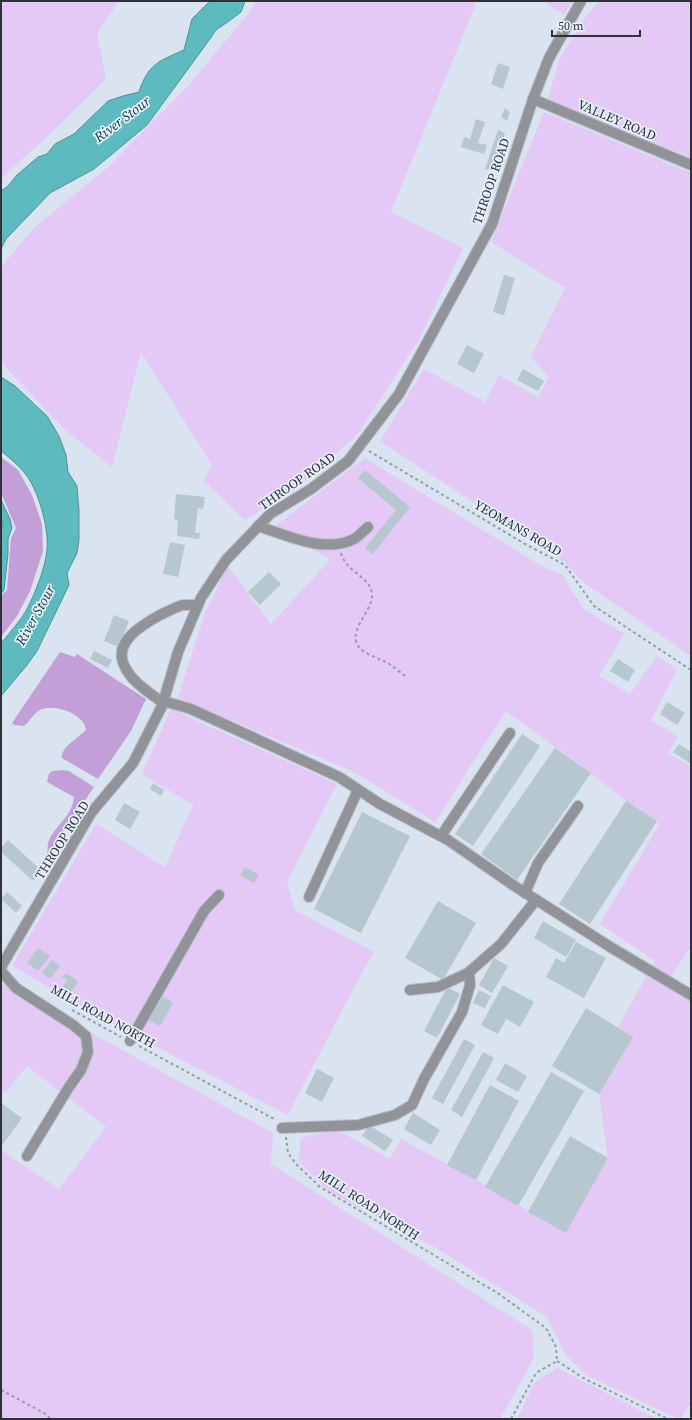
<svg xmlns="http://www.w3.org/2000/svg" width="692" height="1420" viewBox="0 0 692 1420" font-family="'Source Serif 4',serif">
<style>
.green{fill:#e4c8f5}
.forest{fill:#c39fd8}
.water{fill:#5dbbbf;stroke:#4f9296}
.building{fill:#b7c7cf}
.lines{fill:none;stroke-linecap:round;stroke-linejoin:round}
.minor-casing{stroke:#b8c0cb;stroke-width:12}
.path{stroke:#959ca6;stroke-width:2;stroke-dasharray:3 3;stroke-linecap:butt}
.minor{stroke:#929399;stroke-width:10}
.labels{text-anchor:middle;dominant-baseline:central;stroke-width:3.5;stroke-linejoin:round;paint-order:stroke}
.street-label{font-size:13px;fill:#2e3236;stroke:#e7f1fe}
.water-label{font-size:14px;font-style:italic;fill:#053537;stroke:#e7f1fe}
</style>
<rect width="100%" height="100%" fill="#dae3f0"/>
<g class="green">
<path d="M1,1H119L97,33L106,79L46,138L1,178Z"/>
<path d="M255,1H477L391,212L463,248L418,341L357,435L297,488L245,520L203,480L212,465L141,352L112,467L64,429L1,362V267L35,227L108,167L189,85L253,8Z"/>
<path d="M542,1H572L564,15Z"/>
<path d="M600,1H691V158L548,99L559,60L586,16Z"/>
<path d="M544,112L691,173V656L580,580L565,562L380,441L424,369L485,402L499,375L538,397L549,377L531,357L565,288L491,242Z"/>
<path d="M365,458L538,564L562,575L584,609L624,634L599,676L630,694L657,656L677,669L651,720L678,737L668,753L691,766V947L670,977L691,990V1403L680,1419H678L586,1375L566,1355L547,1317L431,1245L327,1190L299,1161L301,1138L336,1129L390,1159L401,1139L476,1180L566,1233L608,1158L599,1094L633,1037L618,1027L655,961L600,924L659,825L657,821L626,801L591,773L506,711L435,822L352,771L178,698L205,613L228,566L271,624L330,560L275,526Z"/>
<path d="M171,709L337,784L287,882L295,910L374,952L353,989L288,1115L126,1031L12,966L96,824L165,867L193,805L142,774Z"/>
<path d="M1,983L273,1133L271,1164L532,1330L534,1358L500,1419H1V1150L59,1189L106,1127L27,1066L5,1093L1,1090Z"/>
<path d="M557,1368L657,1419H517L535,1382Z"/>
</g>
<g class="forest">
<path d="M1,457L18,470L32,495L42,524L43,551L30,591L17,616L1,637V596L7,590L11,538L16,528L1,493Z"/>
<path d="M60,652L75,657L77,654L146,699L131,731L98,779L62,758C60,748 79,737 86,730C85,726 84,722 80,719C71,710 48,703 37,712C32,716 29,722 24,726L14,725L12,723Z"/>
<path d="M63,770L69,771L94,787L47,856C48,851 47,845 49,840C57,824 72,816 74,797L47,782L49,774L52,771Z"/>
</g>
<g class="water">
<path d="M210,1H245L241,12L229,21L216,30L207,43L147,125L94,169L50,193L6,239L1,249V191L8,186L17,175L38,157L47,154L55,144L74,134L108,101L123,96L139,92C148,64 159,61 184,50L192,19Z"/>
<path d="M1,377L15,386L47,416L59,436L66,455L68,472L77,486L79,511V540L77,553L67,573L69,585L37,651L27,665L1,696V642L4,640C11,631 20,621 26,611C35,594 45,569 47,550C49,529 40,497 29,479C22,468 11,459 1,451Z"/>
<path d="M1,500L10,519L12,528L8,539V554L4,590L1,594V532L3,522L1,519Z"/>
</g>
<g class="building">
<path d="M498,63L510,67L503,89L491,84Z"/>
<path d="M505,108L510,112L507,121L501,117Z"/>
<path d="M476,119L485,122L478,143L487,145L484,154L461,147L464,137L470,139Z"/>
<path d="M498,130L505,133L492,171L485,169Z"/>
<path d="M504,275L515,278L504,315L493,312Z"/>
<path d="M467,345L484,354L474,373L457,364Z"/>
<path d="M523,369L544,381L538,391L517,380Z"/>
<path d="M365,470L410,507L373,554L365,548L396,510L358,478Z"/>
<path d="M176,494L205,497L203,509L198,508L195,533H200L199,539L177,536L178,520L174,519Z"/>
<path d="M170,542L185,545L178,577L163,574Z"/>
<path d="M269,572L281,584L260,605L248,592Z"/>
<path d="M114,615L129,621L119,647L104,641Z"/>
<path d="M94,651L112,660L108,668L90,659Z"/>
<path d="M618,659L635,670L628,682L610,671Z"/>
<path d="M667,702L685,713L677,725L660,714Z"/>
<path d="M522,734L540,746L473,846L455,834Z"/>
<path d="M679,744L691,752V764L673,752Z"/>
<path d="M555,748L591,773L517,880L481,854Z"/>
<path d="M153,783L164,790L161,796L150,789Z"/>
<path d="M626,801L657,821L590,924L559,904Z"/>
<path d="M124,803L140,812L130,829L115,820Z"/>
<path d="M362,812L410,836L361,933L314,909Z"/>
<path d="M8,840L42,871L33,881L1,852V848Z"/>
<path d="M245,867L259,875L254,883L240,875Z"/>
<path d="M7,892L22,906L16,913L1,899Z"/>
<path d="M438,901L476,923L443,980L405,958Z"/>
<path d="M543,921L576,940L566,957L534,938Z"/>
<path d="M576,942L606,958L584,998L546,977L556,958L564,963Z"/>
<path d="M38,948L50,956L38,971L27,963Z"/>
<path d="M494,958L508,966L492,993L479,985Z"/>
<path d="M52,960L60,966L50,979L42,973Z"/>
<path d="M66,973L78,981L70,994L61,990L67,980L62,977Z"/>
<path d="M503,985L534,1002L520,1027L506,1019L498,1034L481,1025Z"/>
<path d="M447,987L460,994L437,1038L424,1031Z"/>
<path d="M479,990L491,996L485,1008L473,1003Z"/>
<path d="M159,994L173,1003L160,1026L146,1018Z"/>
<path d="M586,1008L633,1037L599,1094L552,1066Z"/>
<path d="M464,1039L475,1045L443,1104L432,1098Z"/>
<path d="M483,1052L494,1058L462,1117L451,1110Z"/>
<path d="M505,1063L527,1076L518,1092L496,1080Z"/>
<path d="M317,1069L334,1078L322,1102L305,1093Z"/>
<path d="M551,1072L584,1091L518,1206L485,1187Z"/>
<path d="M490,1085L519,1101L476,1180L447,1165Z"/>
<path d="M1,1103L22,1118L3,1144L1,1143Z"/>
<path d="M413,1113L440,1130L431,1145L404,1129Z"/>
<path d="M369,1125L393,1140L385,1151L362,1136Z"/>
<path d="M570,1136L608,1158L566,1233L528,1212Z"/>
</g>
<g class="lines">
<g class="minor-casing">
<g id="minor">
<path d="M533,99L691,165"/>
<path d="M258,526C286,535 325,554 354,539C359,536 363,531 368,527"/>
<path d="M163,701L191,709L339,777L380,804L448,840L516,887L612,948L691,995"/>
<path d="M163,703C149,692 131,682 124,665C113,641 144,624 160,615C167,612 175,607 183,605C188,605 193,605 198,605"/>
<path d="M441,836L510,733"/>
<path d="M525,893L538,863L578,806"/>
<path d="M309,897L358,790"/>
<path d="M1,967L91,813L133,763L162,706L178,652L201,598L226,560L270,514L311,489L348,461L399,394L492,224L533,99L549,58L581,1"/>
<path d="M1,971L16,988L73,1025L86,1036L88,1052L81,1070L69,1087L27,1156"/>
<path d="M410,990L438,987L468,973L501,944L536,900"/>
<path d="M130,1041L204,911L219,895"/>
<path d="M282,1128L358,1125L395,1115L412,1105L424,1079L462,1012L470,985L469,972"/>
</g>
</g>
<g class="path">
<path d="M369,451L525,544L565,565L594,606L691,670"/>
<path d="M341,553C345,571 370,577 372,593C375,611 341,634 363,651C370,656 380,659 388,663C394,667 400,672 405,676"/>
<path d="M72,1010L121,1037"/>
<path d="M139,1046L276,1120"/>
<path d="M286,1137L288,1153L296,1164L320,1187L499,1294L546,1328L556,1347L557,1361"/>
<path d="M557,1361L585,1379L668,1419"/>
<path d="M1,1390L44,1413L51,1419"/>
<path d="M511,1419L536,1373L557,1361"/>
</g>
<use href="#minor" class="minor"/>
</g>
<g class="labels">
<g class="street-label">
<text transform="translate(617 120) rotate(23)">VALLEY ROAD</text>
<text transform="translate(491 181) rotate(-71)">THROOP ROAD</text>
<text transform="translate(297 481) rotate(-35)">THROOP ROAD</text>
<text transform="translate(518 528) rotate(30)">YEOMANS ROAD</text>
<text transform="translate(62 840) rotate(-58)">THROOP ROAD</text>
<text transform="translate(103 1016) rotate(29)">MILL ROAD NORTH</text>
<text transform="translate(369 1205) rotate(33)">MILL ROAD NORTH</text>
</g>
<g class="water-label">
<text transform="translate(122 119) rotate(-37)">River Stour</text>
<text transform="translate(35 615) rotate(-61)">River Stour</text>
</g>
</g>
<rect width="692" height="1420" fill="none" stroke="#2e3236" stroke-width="4"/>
<path d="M552 30v6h88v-6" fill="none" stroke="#2e3236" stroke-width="2"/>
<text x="558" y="30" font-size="12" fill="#2e3236" stroke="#e7f1fe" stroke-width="3" paint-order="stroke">50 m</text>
</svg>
